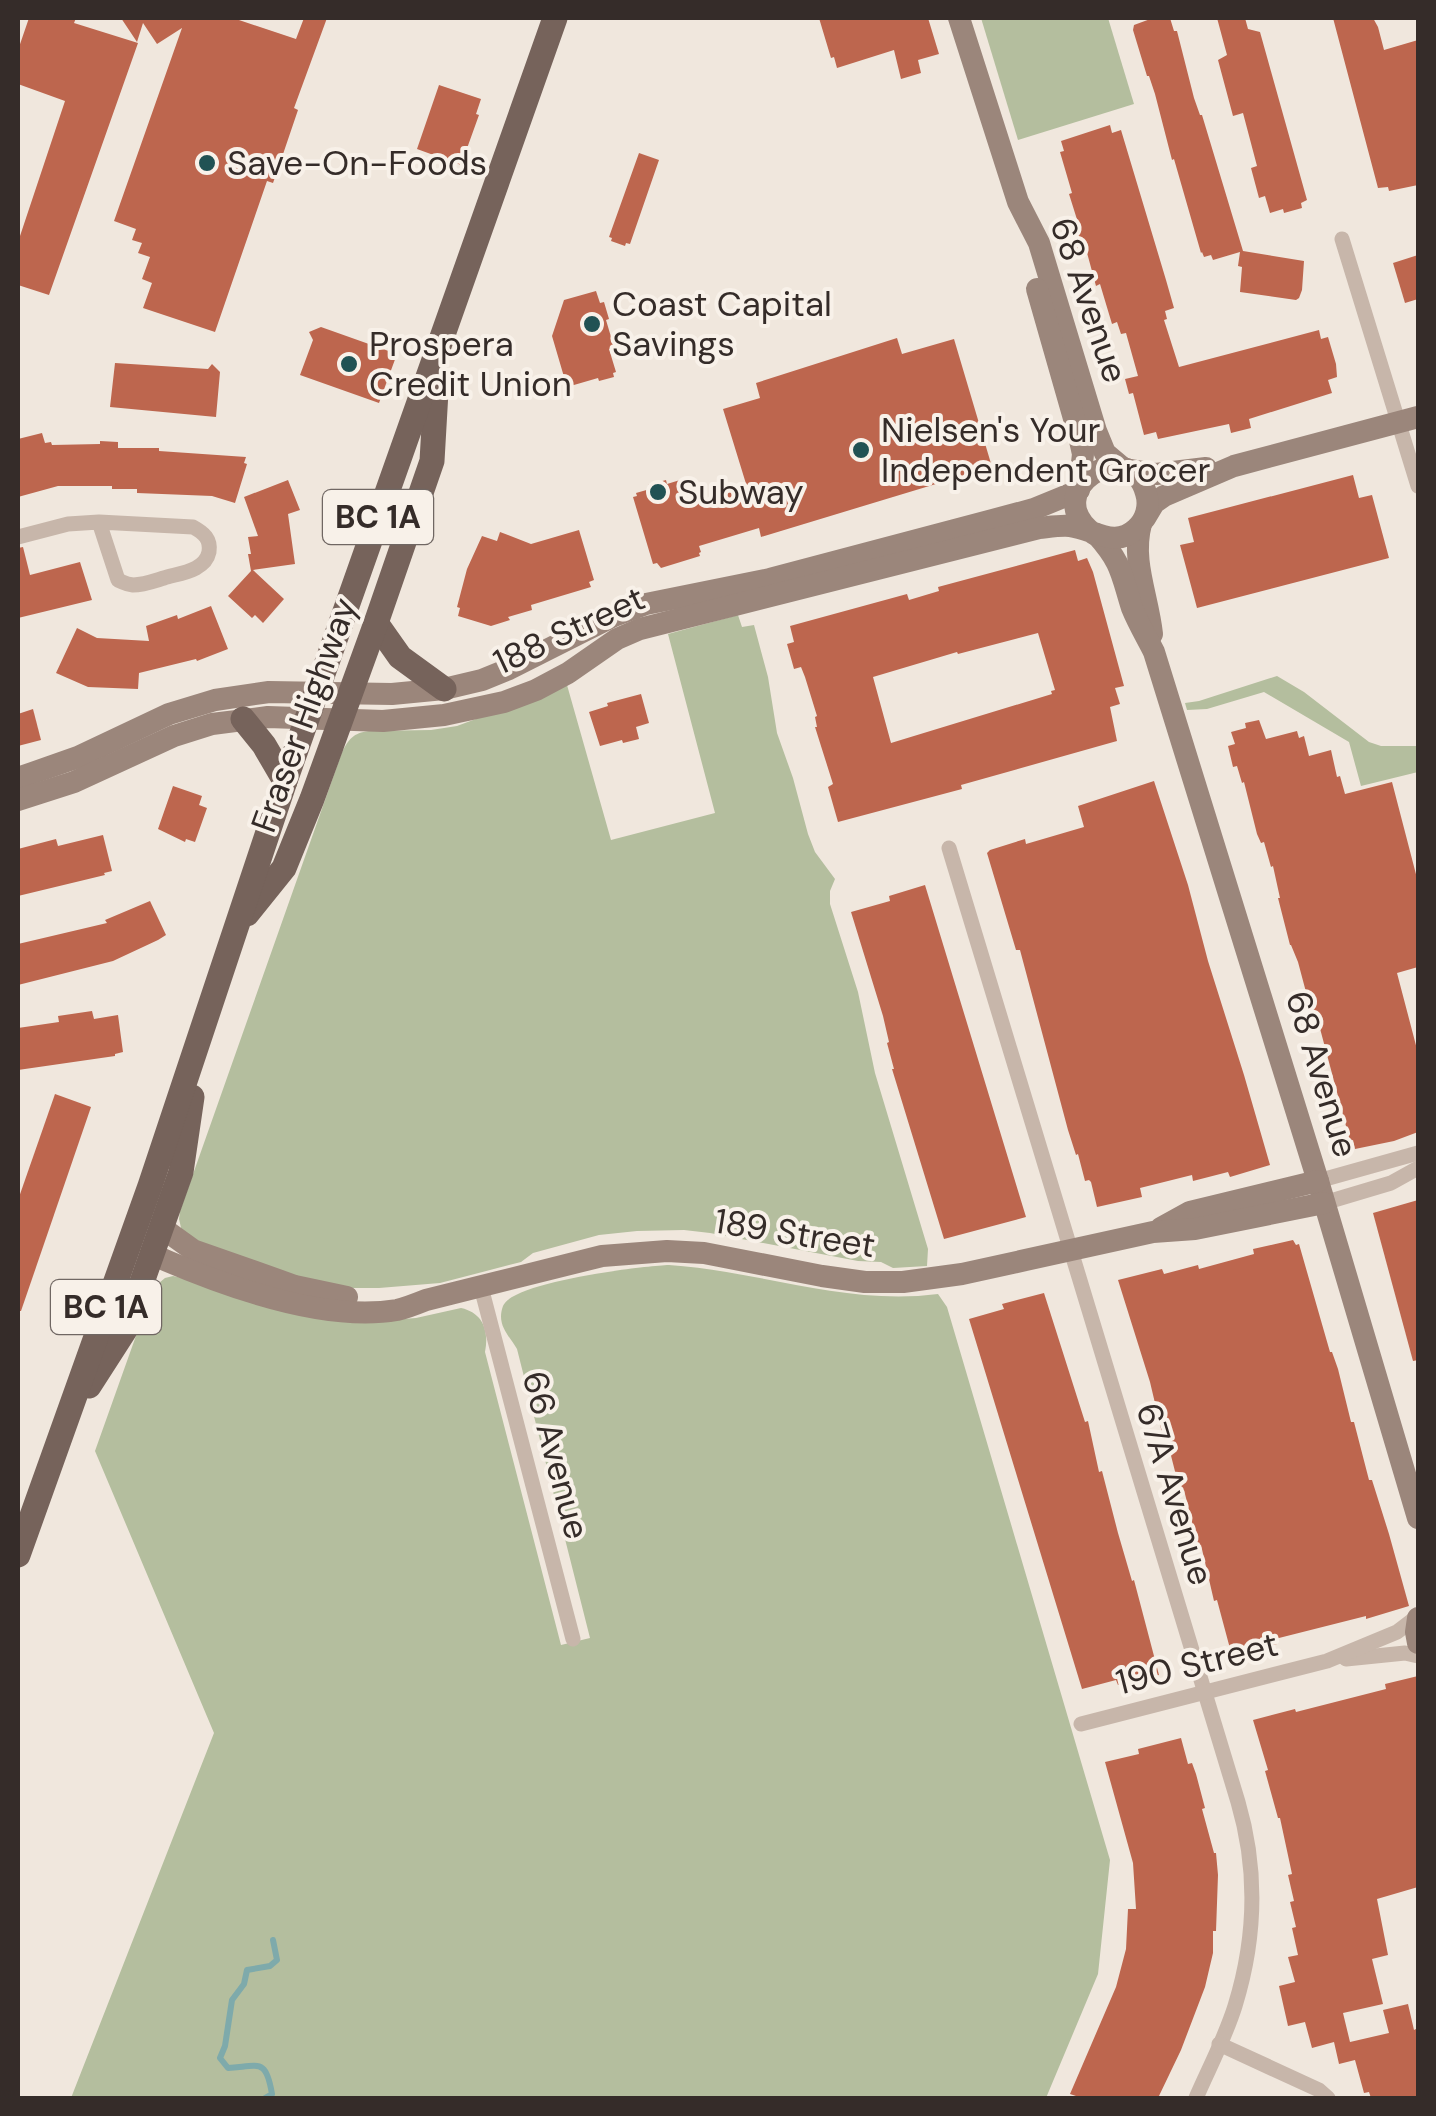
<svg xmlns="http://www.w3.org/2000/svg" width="1436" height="2116" viewBox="0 0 1436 2116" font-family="'DM Sans',sans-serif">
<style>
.green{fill:#b4be9e}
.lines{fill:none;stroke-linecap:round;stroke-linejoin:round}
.stream{stroke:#7eaaab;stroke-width:6}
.building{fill:#bd664e;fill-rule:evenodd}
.street{stroke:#c7b6aa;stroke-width:15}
.secondary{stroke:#9b867b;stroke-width:22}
.primary{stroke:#76635b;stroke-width:25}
.poi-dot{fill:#215254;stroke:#f8f1e9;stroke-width:4}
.labels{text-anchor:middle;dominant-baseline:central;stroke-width:8;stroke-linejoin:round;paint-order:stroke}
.shield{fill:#f8f1e9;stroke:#706763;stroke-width:2.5}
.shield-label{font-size:32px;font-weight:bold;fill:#352c29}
.poi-label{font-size:35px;fill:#352c29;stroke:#f8f1e9;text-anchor:start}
.street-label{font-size:35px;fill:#352c29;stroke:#f8f1e9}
</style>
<rect width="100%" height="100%" fill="#f0e7dd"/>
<g class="green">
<path d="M981,18H1108L1134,104L1018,140Z"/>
<path d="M738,615L742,627L754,625L768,677L777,733L793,778L808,834L815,852L835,879L830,891V904L858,992L875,1073L928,1249L927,1266L893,1268L881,1262L858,1261L710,1233L684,1230L637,1231L599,1235L533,1253L521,1262L440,1283L379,1288H348L315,1282L199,1245L182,1232L179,1219L180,1211L342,752C349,739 353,733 369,731L431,730L457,726L567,685L611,840L715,813L668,634Z"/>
<path d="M1277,676L1304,692L1369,742L1381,746H1418V772L1361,786L1349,742L1264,692L1207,709L1187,710L1185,703L1199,701Z"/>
<path d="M669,1265C760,1271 846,1306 938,1294L947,1307L1110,1860L1098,1974L1046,2098H71L214,1733L95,1451L153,1288L165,1278L173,1276L389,1320L416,1318L461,1308C484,1313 489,1332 485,1352L561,1645L590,1638L517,1349C509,1335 496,1325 503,1306C512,1282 641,1266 669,1265Z"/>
</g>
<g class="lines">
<path class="stream" d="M265,2098L272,2094C266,2058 260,2066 228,2068L220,2058L225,2046L232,2000L244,1984L247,1970L270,1966L277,1960L273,1940"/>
</g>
<g class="building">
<path d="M29,18H76L74,23L138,43L49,295L18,285V242L65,101L18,84V50Z"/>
<path d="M121,18H233L296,39L304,18H327L294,108L298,110L280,163L273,183L267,181L215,332L143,308L152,283L142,279L150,257L138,253L142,243L132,240L136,229L114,221L182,28L157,44L143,23L137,42Z"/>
<path d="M819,18H928L939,54L918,60L921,73L901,79L894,50L837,68L834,57L831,58Z"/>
<path d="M1153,18H1170L1174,31H1177L1194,98L1200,115H1202L1243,251L1304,261L1302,290L1299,298L1296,300L1240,292L1242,267L1238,266L1240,252L1213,260L1211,255L1204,257L1202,252L1201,253L1174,159L1172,160L1155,94L1149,76H1147L1133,30L1134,25Z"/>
<path d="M1217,18H1245L1248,29L1260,32L1307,200L1301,203L1302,208L1284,213L1283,209L1270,213L1265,196L1259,198L1251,168L1257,166L1243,113L1233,116L1218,60L1227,55Z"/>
<path d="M1333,18H1373L1378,27L1384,50L1418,40V185L1389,191L1388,187L1378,188Z"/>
<path d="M439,85L481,99L476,114L479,115L461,165L417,149Z"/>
<path d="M1110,125L1112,133L1121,130L1166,280L1174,308L1165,311L1167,319L1164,320L1179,367L1319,330L1321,339L1328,337L1336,364L1337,377L1328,380L1332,393L1249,419L1251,428L1231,433L1229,424L1158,439L1156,432L1144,435L1133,393L1129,394L1125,379L1138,376L1126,333L1121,334L1117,322L1112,324L1100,284L1096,286L1086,249L1078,251L1072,231L1080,229L1069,194L1072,193L1060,152L1064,151L1061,141Z"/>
<path d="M639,153L659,160L630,244L626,243L625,246L611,241L612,238L609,237Z"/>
<path d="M1418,255V299L1405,303L1393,263Z"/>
<path d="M596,291L600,303L604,302L609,319L606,320L614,347L609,349L616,372L613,373L614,377L599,381L598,378L567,387L552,336L564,300Z"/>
<path d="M321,327L397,354L379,403L300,375L313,340L309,332Z"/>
<path d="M897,338L902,354L954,339L992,467L761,537L759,528L699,546L701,552L699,553L700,556L661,568L657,563L653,564L633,497L637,496L636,493L650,489L648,485L666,480L667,484L680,480L687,505L747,487L723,409L760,398L756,383Z"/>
<path d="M115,363L208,369L212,364L220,372L216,417L110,407Z"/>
<path d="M42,433L45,443L51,442L52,445L100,444V441L118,442V448H159V451L246,457L244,463L247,464L235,503L212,496L137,493V489H112V486H58L18,497V439Z"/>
<path d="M1353,475L1359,498L1372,495L1389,558L1197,608L1180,545L1194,542L1188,518Z"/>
<path d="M288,480L300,510L288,514L295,564L253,570L284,599L263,623L255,615L252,618L228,596L251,571L248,554H251L248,537L258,536L244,497Z"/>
<path d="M579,530L594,580L589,582L591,587L531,605L532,610L508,617L510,620L491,626L458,616L460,608L457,607L467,569L482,536L497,541L500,532L531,544Z"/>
<path d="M23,547L30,575L80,562L92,600L18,618V548Z"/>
<path d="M1075,550L1078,561L1087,558L1093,572L1124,686L1115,688L1120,704L1110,707L1117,741L961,785L962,789L838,822L828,787L833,784L815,727H817L815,717L817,716L805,677L801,667L794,669L787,644L794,642L790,626L907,594L909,600L939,591L938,587ZM1038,633L1055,690L1051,691L1052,694L891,743L873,677L957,652L958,654Z"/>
<path d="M211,606L228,649L197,661L196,659L139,673L138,689L88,687L56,673L77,628L97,638L149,641L146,626L177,615L178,619Z"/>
<path d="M641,694L649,723L636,727L639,739L623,743L622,740L600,746L589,712L608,706L607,703Z"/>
<path d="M33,709L41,740L18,746V714Z"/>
<path d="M1259,720L1266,739L1297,731L1299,738L1304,736L1309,756L1331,750L1337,777L1340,776L1345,794L1392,782L1418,882V967L1397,973L1418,1053V1132L1394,1141L1355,1149L1353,1140L1350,1141L1318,1021L1314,1022L1298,962L1291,945H1290L1278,898H1280L1273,866L1271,867L1264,842L1261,843L1257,834L1244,782L1242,783L1237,766L1233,767L1228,746L1235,744L1231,732L1246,728L1245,723Z"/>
<path d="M1154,781L1188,885L1208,961L1244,1075L1270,1165L1230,1177L1228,1172L1193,1181L1192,1175L1140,1188L1142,1197L1097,1207L1091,1182L1089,1180L1085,1181L1078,1154L1076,1155L1068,1130L1020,950H1016L987,853L990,850L1025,839L1026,844L1084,827L1078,806Z"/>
<path d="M173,786L202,796L199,805L207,808L195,842L186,839L185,842L158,829Z"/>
<path d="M103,835L112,871L104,873L105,875L18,896V849L56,839L58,846Z"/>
<path d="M925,885L1026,1217L944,1239L892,1069H894L887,1043L889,1042L883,1016L851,912L890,901L889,896Z"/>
<path d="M150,901L166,935L158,940L113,961L18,985V944L107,923L105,920Z"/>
<path d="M92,1011L94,1019L118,1015L123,1052L115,1054V1056L18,1070V1028L59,1022L58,1016Z"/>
<path d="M55,1094L91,1107L21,1311H18V1200Z"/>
<path d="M1418,1200V1360L1413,1361L1373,1213Z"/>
<path d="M1293,1240L1296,1245L1299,1244L1330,1352H1332L1338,1369L1351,1422H1354L1369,1480H1372L1389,1534L1409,1606L1366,1619V1616L1275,1639L1277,1644L1232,1656L1217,1600L1214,1601L1201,1545L1198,1546L1184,1490L1180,1491L1166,1436L1163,1437L1150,1382L1118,1280L1162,1269L1164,1274L1198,1265L1199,1269L1254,1254L1253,1249Z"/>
<path d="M1044,1293L1085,1422L1088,1421L1099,1472L1102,1471L1118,1533L1132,1581L1134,1580L1159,1675L1118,1685L1116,1680L1082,1689L969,1319L1004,1309L1002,1304Z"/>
<path d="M1418,1676V1887L1377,1899L1388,1955L1372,1959L1383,2004L1343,2013L1350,2042L1389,2033L1383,2010L1408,2004L1414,2030L1418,2028V2098H1371L1369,2092L1364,2093L1355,2060L1339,2064L1334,2042L1312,2048L1305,2022L1288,2026L1279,1986L1295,1982L1288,1957L1298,1955L1292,1928L1296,1927L1290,1902L1294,1901L1288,1875L1292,1874L1280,1818H1278L1265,1771L1268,1770L1253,1720L1295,1709L1296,1712L1386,1689L1385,1684Z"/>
<path d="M1181,1738L1188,1764L1192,1763L1196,1774L1205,1808L1202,1809L1214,1853H1216L1218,1875L1216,1931H1213V1953L1205,1987L1181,2050L1158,2098H1082L1070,2094L1116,1987L1126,1949L1128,1909H1136L1133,1863L1105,1762L1139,1754L1138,1749Z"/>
</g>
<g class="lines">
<g class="street">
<path d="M1342,239L1418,486"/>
<path d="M18,537L68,524L99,522L193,527C204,533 211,539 209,552C205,571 180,573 164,578C154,581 143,585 133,585C125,584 125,583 118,580L99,522"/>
<path d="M949,848L1238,1802C1258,1870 1256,1938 1235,2006C1225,2038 1209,2068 1196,2098"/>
<path d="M1318,1181L1418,1153"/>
<path d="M1324,1203L1391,1183L1418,1168"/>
<path d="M481,1287L573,1639"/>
<path d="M1346,1659L1405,1653L1418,1656"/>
<path d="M1081,1724L1327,1661L1397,1632L1418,1616"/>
<path d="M1219,2044L1319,2090L1328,2098"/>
</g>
<g class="secondary">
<path d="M959,18L1018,202L1039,243L1096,431L1105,453L1124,469"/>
<path d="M1037,289L1079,436L1083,454L1079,490"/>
<path d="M1125,469L1156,474L1206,468"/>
<path d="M1145,518L1154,503L1164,496L1234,466L1418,417"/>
<path d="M1141,524C1131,561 1148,596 1152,634"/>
<path d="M1096,534C1122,563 1121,573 1132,608C1138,623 1147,638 1154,652L1318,1181L1418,1518"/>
<path d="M18,778L78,757L169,714L215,700L269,692L392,694L444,689L482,680L509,669L614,616L646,604L770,579L1034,509L1078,491"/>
<path d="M18,800L74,782L174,736L212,724L268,717L383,721L444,715L504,702L536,690L568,673L617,639L640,629L1039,528C1049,527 1061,525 1070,526C1094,529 1114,549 1136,529C1146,520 1150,506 1146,493C1129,432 1036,491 1094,534"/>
<path d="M161,1227L193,1250L295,1286L347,1297"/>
<path d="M1161,1228L1190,1212L1318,1181"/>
<path d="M151,1254C219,1284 322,1323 397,1310C406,1308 416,1304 426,1300L602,1256L667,1251L704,1253L822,1276L865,1282H903L962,1274L1153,1232L1195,1229L1324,1203"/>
<path d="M1418,1618L1416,1632L1418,1643"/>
</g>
<g class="primary">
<path d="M376,623L400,657L444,689"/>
<path d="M243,719L264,745L285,781"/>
<path d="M247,914L284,868L312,799L376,623L432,461L437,374"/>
<path d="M89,1386L125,1330L181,1172L192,1097"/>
<path d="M18,1555L150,1186L285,781L555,18"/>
</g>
</g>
<g class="poi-dot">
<circle cx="207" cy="163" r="10"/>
<circle cx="592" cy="324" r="10"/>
<circle cx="349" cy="364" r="10"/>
<circle cx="861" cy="450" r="10"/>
<circle cx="658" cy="492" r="10"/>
</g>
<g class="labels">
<g class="shield">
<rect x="323" y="490" width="110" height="54" rx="8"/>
<rect x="51" y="1280" width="110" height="54" rx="8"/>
</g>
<g class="shield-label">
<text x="378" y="517">BC 1A</text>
<text x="106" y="1307">BC 1A</text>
</g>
<g class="poi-label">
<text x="227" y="163">Save-On-Foods</text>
<text x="612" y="304">Coast Capital<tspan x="612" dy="40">Savings</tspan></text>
<text x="369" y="344">Prospera<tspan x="369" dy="40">Credit Union</tspan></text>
<text x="881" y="430">Nielsen's Your<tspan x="881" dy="40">Independent Grocer</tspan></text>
<text x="678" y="492">Subway</text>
</g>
<g class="street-label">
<text transform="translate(1089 300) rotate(71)">68 Avenue</text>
<text transform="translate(569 630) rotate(-25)">188 Street</text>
<text transform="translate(304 715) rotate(-70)">Fraser Highway</text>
<text transform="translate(1322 1074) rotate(73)">68 Avenue</text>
<text transform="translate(795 1233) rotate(9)">189 Street</text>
<text transform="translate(556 1455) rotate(75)">66 Avenue</text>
<text transform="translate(1175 1494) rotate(73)">67A Avenue</text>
<text transform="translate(1197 1663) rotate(-14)">190 Street</text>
</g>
</g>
<rect width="1436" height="2116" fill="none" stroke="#352c29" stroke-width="40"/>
</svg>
